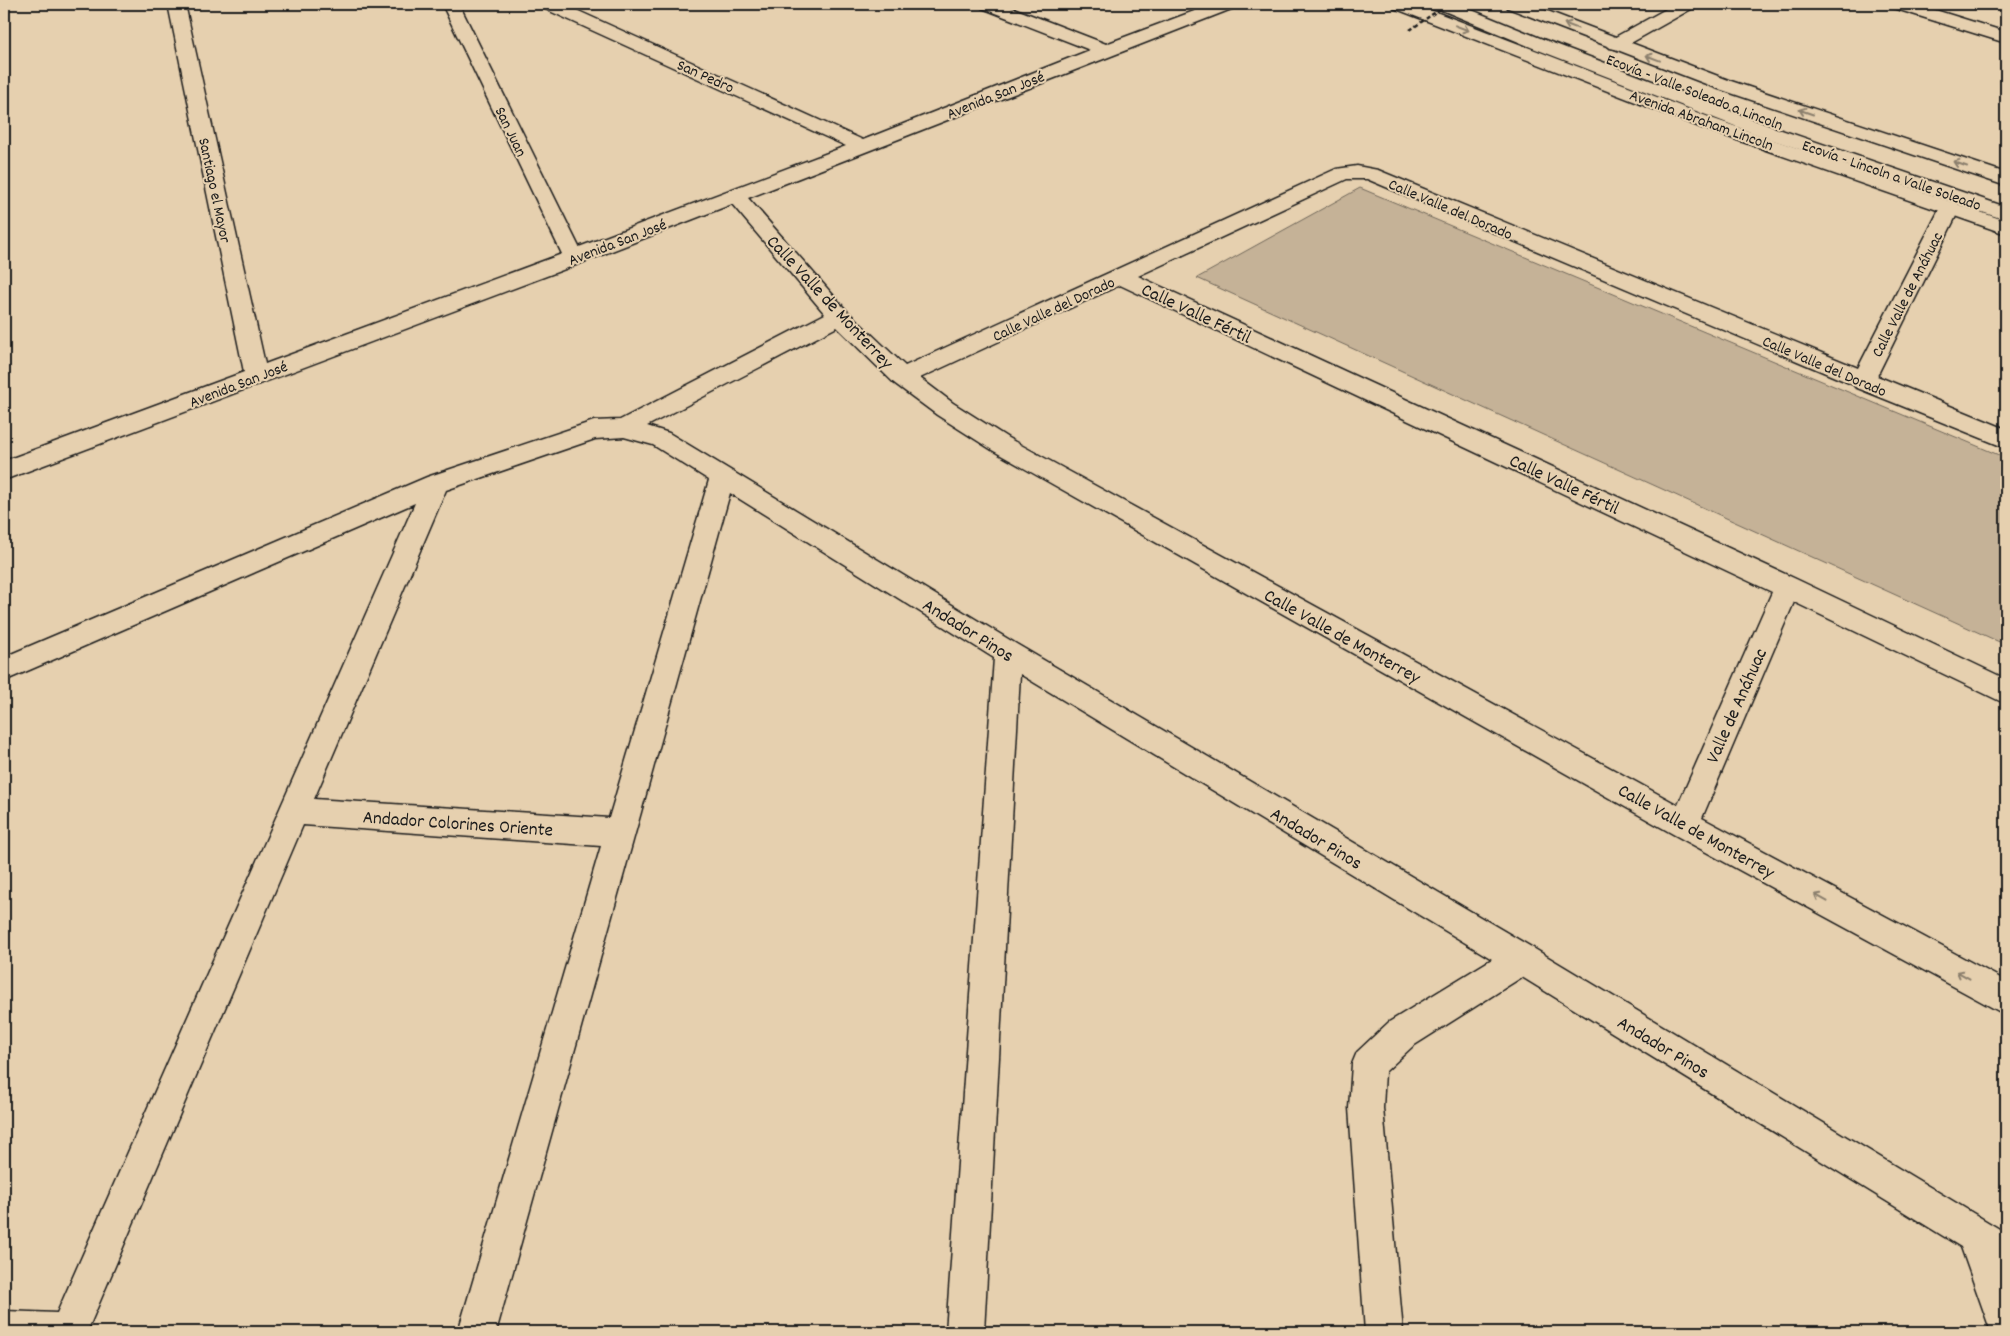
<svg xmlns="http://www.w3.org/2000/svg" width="2010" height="1336" font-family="Dekko,sans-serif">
<rect width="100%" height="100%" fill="#e6d0af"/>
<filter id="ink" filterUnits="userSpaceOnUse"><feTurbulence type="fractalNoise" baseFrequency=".02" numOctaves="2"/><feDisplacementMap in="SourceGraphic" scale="10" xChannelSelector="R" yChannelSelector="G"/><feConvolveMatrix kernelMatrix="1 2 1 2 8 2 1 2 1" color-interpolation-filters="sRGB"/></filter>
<g filter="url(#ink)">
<path fill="#c5b297" stroke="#70675a" d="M1360 188 2006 458V645L1197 278Z"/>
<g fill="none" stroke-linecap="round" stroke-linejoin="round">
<defs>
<g id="minor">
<path d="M168 4H185L265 364 562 254 442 4H459L579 247 846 146 543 8 541 4H563L863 140 1090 50 982 8 980 4H1003L1106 44 1213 4H1236L1234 8 748 198 847 311 905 366 1336 169 1357 166 1378 170 1858 368 1940 208 1943 204 1951 202 1753 133 1533 48 1437 8 1435 4H1457L1545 40 1767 125 2006 207V220L1958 204 1960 208 1877 376 2006 429V448L1855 387 1854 385 1367 179H1347L1138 276 1796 579 2006 679V704L1794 602 1702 818 2006 981V1015L1673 834 992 450 937 415 894 383 837 327 647 426 669 433 1018 645 1533 948 2006 1233V1332H1991L1961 1247 1522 977 1413 1046 1385 1072 1383 1108 1403 1332H1365L1349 1108 1352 1064 1357 1052 1389 1022 1492 959 1020 674 984 1332H946L994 658 730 493 496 1332H458L601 846 303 825 89 1327 91 1332H4V1311L57 1313 415 503 4 681V657L427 477 594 421 620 420 825 314 732 204 581 263 4 480V461L244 372ZM1120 285 1772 592 1678 805 1008 438 953 403 920 378ZM624 437 653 445 709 480 609 818 314 799 446 490 595 439Z"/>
<path d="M1675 4H1696L1693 8 1622 48 1616 49 1610 48 1607 44 1610 40Z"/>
<path d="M1890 4H1916L2006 32V43L1893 8Z"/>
</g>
<g id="major">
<path d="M1392 4H1415L1714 119 2006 221V234L1700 127 1394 8Z"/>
<path d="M1506 4H1529L1731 81 2006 173V186L1719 89 1508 8Z"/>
</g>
</defs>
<use href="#minor" stroke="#1c1c1c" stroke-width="3"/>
<use href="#major" stroke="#1c1c1c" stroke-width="3"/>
<use href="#minor" fill="#e6d0af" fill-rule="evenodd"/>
<use href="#major" fill="#e6d0af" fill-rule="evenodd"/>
<path stroke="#1c1c1c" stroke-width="2.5" stroke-dasharray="4 2.5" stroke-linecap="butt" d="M1410 30 1447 4"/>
</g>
<defs><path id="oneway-shaft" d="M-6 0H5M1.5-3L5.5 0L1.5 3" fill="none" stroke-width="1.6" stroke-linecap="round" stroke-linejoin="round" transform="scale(1.25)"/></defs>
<g stroke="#8b7f6d">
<use href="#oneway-shaft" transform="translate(1571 26) rotate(-159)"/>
<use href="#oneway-shaft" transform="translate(1462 28) rotate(21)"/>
<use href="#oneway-shaft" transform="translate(1653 58) rotate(-159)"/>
<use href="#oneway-shaft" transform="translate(1806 112) rotate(-161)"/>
<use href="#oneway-shaft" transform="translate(1960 164) rotate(-161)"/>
<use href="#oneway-shaft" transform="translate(1821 898) rotate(-151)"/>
<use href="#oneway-shaft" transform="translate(1963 975) rotate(-151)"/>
</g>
</g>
<g text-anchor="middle" stroke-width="4" stroke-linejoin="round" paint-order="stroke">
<g font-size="16" fill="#1c1c1c" stroke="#e6d0af">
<text transform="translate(706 75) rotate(24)" y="6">San Pedro</text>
<text transform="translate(1695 91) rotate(21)" y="6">Ecovía - Valle Soleado a Lincoln</text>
<text transform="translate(995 94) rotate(-22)" y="6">Avenida San José</text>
<text transform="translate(1702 119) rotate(20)" y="6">Avenida Abraham Lincoln</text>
<text transform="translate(512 131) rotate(64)" y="6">San Juan</text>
<text transform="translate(1892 174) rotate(19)" y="6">Ecovía - Lincoln a Valle Soleado</text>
<text transform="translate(216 190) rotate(78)" y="6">Santiago el Mayor</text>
<text transform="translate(1451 208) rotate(23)" y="6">Calle Valle del Dorado</text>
<text transform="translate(617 241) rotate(-21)" y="6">Avenida San José</text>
<text transform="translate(1906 294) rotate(-63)" y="6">Calle Valle de Anáhuac</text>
<text transform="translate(1053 308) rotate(-25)" y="6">Calle Valle del Dorado</text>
<text transform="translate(1825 365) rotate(23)" y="6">Calle Valle del Dorado</text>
<text transform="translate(238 383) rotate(-21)" y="6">Avenida San José</text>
</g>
<g font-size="19" fill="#1c1c1c" stroke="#e6d0af">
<text transform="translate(831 301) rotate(47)" y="7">Calle Valle de Monterrey</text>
<text transform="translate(1197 312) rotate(25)" y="7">Calle Valle Fértil</text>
<text transform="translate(1565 483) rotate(25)" y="7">Calle Valle Fértil</text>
<text transform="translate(969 629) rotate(32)" y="7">Andador Pinos</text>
<text transform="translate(1343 635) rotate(29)" y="7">Calle Valle de Monterrey</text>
<text transform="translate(1735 705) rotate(-66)" y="7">Valle de Anáhuac</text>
<text transform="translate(458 822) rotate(4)" y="7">Andador Colorines Oriente</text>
<text transform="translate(1697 830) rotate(29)" y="7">Calle Valle de Monterrey</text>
<text transform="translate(1317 837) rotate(31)" y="7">Andador Pinos</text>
<text transform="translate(1664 1046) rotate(31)" y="7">Andador Pinos</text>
</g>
</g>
<rect width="2010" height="1336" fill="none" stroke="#e6d0af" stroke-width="20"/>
<rect x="10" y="10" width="1990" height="1316" fill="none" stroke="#1c1c1c" stroke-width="2" filter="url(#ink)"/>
</svg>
